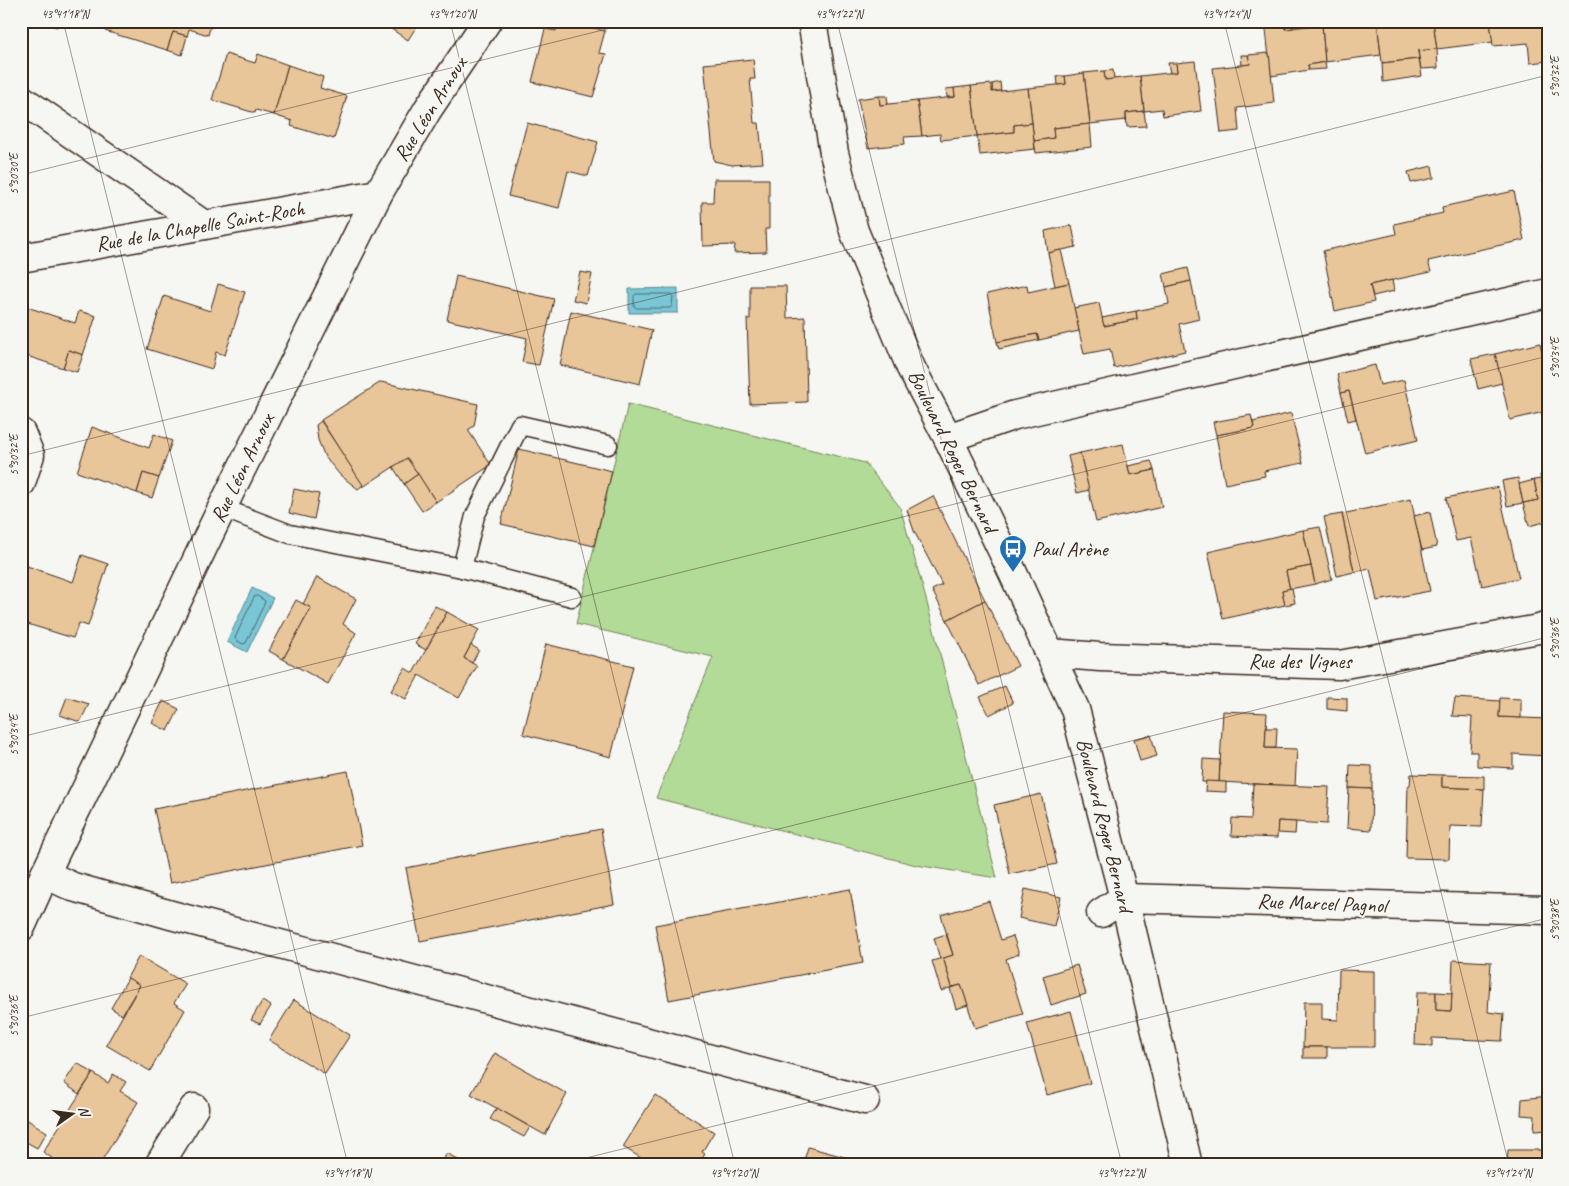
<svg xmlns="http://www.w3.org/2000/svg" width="1569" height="1186" font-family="Caveat,sans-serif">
<rect width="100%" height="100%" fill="#f6f6f2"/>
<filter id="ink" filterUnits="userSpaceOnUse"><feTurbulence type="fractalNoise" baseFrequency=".02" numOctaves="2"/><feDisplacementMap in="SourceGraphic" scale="10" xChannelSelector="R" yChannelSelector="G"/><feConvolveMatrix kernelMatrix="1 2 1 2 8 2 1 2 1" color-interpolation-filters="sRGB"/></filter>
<g filter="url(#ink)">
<path fill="#b2db98" stroke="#76825b" d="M628 404 865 463 900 507 926 599 997 878 916 865 656 798 713 657 576 624Z"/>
<g fill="#78c6d6" stroke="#60888c">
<path d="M678 288V313H629V289Z"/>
<path d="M252 588 273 598 247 652 227 642Z"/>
</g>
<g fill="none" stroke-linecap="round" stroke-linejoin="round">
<g stroke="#536868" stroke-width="1">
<path d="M636 294H671L673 296 672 306 670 308H636L634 306V296Z"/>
<path d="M257 596 264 600 265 602 246 643 243 644 236 640 235 638 254 597Z"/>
</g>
</g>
<g fill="#e9c59a" stroke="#3b2a1e">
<path d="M40 21H58L57 27Z"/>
<path d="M108 21H212L208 35 189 29 187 36 173 32 167 50 105 31Z"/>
<path d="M379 21H420L408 40Z"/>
<path d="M558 21H569L605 31 599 53 606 54 593 97 532 82 545 29 556 31Z"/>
<path d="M1265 21H1284L1285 29 1322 24 1325 62 1308 65 1309 70 1271 76Z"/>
<path d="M1284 21H1292L1293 28 1285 29Z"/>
<path d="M1349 21H1377L1381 55 1325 62 1322 24Z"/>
<path d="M1377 21H1433L1437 49 1418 51 1419 59 1382 63Z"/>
<path d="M1433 21H1490L1493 42 1437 49Z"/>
<path d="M1490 21H1546L1548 61 1530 63 1528 43 1493 46Z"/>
<path d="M173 32 187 36 182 55 167 50Z"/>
<path d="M1437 49 1438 68 1421 69 1418 51Z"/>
<path d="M1269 53 1274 103 1237 108 1239 131 1221 133 1213 68 1250 64 1248 55Z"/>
<path d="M226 54 255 63 258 54 288 65 274 115 256 110 255 113 212 100Z"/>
<path d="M1241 55H1248L1250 64 1242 65Z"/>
<path d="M753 59 755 79H750L754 123H759L763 163 732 165 714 161 704 64Z"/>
<path d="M1419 59 1422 76 1383 82 1382 63Z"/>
<path d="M1195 61 1201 111 1163 116 1162 109 1144 111 1140 76 1177 72 1176 63Z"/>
<path d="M1325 62 1326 69 1309 70 1308 65Z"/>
<path d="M1168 63H1176L1177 72 1170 73Z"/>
<path d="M288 65 323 77 320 88 347 96 334 139 291 126 292 121 274 115Z"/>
<path d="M1113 70 1114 79 1105 80 1104 71Z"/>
<path d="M1104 71 1105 80 1140 76 1144 111 1126 113V120L1090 124 1084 73Z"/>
<path d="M1084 73 1090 124 1053 128 1054 138 1034 141 1028 88 1066 84 1065 76Z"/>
<path d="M1057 76H1065L1066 84 1058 85Z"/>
<path d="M1000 82 1001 91 992 92V84Z"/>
<path d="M992 84V92L1028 88 1032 123 1014 125V132L977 136 971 86Z"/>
<path d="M971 86 977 136 941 140 940 134 922 136 917 101 955 97 954 88Z"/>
<path d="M954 88 955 97H947L946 89Z"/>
<path d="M879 96 880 105 917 101 922 136 904 137 905 144 868 148 858 99Z"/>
<path d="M879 96H887L888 104 880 105Z"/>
<path d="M1144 111 1146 126 1127 127 1126 113Z"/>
<path d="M527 123 598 142 588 176 568 171 559 208 508 196Z"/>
<path d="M1032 123 1035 149 980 155 977 136 1014 132V125Z"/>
<path d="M1090 124 1092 147 1036 153 1034 141 1054 138 1053 128Z"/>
<path d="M1432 166 1434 178 1411 183 1408 172Z"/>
<path d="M1548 166V222H1547L1542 167Z"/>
<path d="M714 179H769V229H765L766 252 734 253 735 245 703 246 702 202H713Z"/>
<path d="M1514 191 1524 240 1428 261 1431 272 1370 285 1374 302 1335 311 1323 251 1396 234 1394 224 1443 213 1442 207Z"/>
<path d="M1072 225 1076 247 1048 253 1045 231Z"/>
<path d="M1061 250 1069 283 1055 286 1048 253Z"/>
<path d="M1188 268 1191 281 1166 287 1163 274Z"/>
<path d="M580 272 592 274 586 303 573 300Z"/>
<path d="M456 276 554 299 539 365 522 362 527 338 447 320Z"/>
<path d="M1392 280 1394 291 1373 296 1370 285Z"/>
<path d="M1191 281 1199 319 1179 324 1185 351 1114 368 1110 349 1084 354 1074 308 1099 303 1104 326 1137 319 1136 311 1169 304 1166 287Z"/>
<path d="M1069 283 1079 331 1039 340 1037 334 997 342 987 294 1027 285 1028 292Z"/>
<path d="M218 284 245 292 225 355 216 352 212 369 147 349 164 296 210 311Z"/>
<path d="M750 286H786L787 318 805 317 807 402 750 404 747 319H750Z"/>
<path d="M21 305 75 323 79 311 96 316 83 355 69 350 63 368 21 354Z"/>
<path d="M571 311 652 330 640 384 560 365Z"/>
<path d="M1136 311 1137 319 1104 326 1102 318Z"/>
<path d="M1037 334 1039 340 999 349 997 342Z"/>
<path d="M1540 343 1548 379V411L1510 420 1495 354Z"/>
<path d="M69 350 83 355 77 372 63 368Z"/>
<path d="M1495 354 1502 383 1478 389 1471 359Z"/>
<path d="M1548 360V379L1544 361Z"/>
<path d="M1375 365 1380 385 1404 380 1418 440 1365 453 1349 391 1341 393 1337 374Z"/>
<path d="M381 382 478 404 474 426 468 430 491 465 436 502 407 458 363 487 321 420Z"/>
<path d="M1349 391 1356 419 1348 421 1341 393Z"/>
<path d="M1291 413 1303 463 1264 471 1265 476 1225 484 1216 435 1254 428 1253 422Z"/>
<path d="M1251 415 1254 428 1216 435 1213 422Z"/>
<path d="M321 421 363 485 358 489 340 475 325 457 318 440 316 425Z"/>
<path d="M92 427 149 448 154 434 172 441 159 478 143 473 137 493 77 472Z"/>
<path d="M1123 444 1130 475 1154 470 1162 507 1096 522 1080 453Z"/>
<path d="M519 449 612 471 594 546 501 524Z"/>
<path d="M1080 453 1089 490 1077 493 1068 456Z"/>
<path d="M407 458 418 474 404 484 393 467Z"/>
<path d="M1151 461 1154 470 1130 475 1128 466Z"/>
<path d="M143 473 159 478 152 498 137 493Z"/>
<path d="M1548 473V510L1540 475Z"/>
<path d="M418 474 436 502 422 511 404 484Z"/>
<path d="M1518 478 1523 503 1507 506 1502 481Z"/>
<path d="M1541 479 1548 510V521L1529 526 1523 503 1538 500 1534 480Z"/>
<path d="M1534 480 1538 500 1523 503 1519 484Z"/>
<path d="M1498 487 1519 578 1482 586 1471 538 1456 541 1446 498Z"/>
<path d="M294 489 319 494 314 519 289 513Z"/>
<path d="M933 496 985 600 947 620 932 590 942 585 914 531 907 510Z"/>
<path d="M1411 499 1430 591 1377 601 1370 569 1354 572 1342 514Z"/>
<path d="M1430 512 1437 547 1422 550 1414 516Z"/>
<path d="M1342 514 1354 572 1337 576 1324 517Z"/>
<path d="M1320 527 1332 579 1315 584 1303 530Z"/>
<path d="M1303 530 1311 566 1286 571 1290 589 1282 590 1285 605 1223 619 1208 552Z"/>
<path d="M82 555 108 564 88 626 79 623 73 638 21 622V582L27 566 73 582Z"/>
<path d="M1311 566 1315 584 1290 589 1286 571Z"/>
<path d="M317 577 356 599 343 624 356 633 328 684 283 659 311 608 303 604Z"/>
<path d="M1292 588 1295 603 1285 605 1282 590Z"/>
<path d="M296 600 311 608 283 659 269 651Z"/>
<path d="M985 600 1018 666 979 685 947 620Z"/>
<path d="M435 606 447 612 426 650 415 644Z"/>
<path d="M447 612 479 630 464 658 477 666 459 698 419 675 406 699 391 691 405 668 413 673Z"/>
<path d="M546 644 633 666 611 757 523 734Z"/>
<path d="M471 645 479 650 472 663 464 658Z"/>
<path d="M1005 686 1013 703 989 715 980 697Z"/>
<path d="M67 697 89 704 80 722 60 715Z"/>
<path d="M1327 697 1347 698V711L1327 709Z"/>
<path d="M1455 698 1500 701 1499 717 1548 719 1547 756 1513 754V768L1477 766V752H1470L1472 717 1452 716Z"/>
<path d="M1500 698 1521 699V718L1499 717Z"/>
<path d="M163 701 179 709 168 731 152 723Z"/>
<path d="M1223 711 1267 713 1265 748 1297 749 1295 786 1219 782Z"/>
<path d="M1266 728H1277L1276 748H1265Z"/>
<path d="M1151 735 1157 756 1140 761 1134 739Z"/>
<path d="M1203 759 1220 760 1219 782H1202Z"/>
<path d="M1350 765 1372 766V789L1349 788Z"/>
<path d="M348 771 362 845 170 883 154 809Z"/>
<path d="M1411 774 1442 775V787L1484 789 1482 827 1450 826 1449 859 1406 858 1408 786 1410 785Z"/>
<path d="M1442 775 1484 776V789L1442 787Z"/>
<path d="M1206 781 1226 782V792L1205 791Z"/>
<path d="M1253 784 1329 787 1327 824 1278 821 1277 838 1231 836 1232 818 1251 819Z"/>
<path d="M1349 788 1372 789 1371 830 1347 828Z"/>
<path d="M1041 794 1057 864 1010 874 994 805Z"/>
<path d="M1278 821 1296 822 1295 834 1277 833Z"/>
<path d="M601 829 614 904 420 941 406 868Z"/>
<path d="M850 889 863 963 669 1000 655 925Z"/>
<path d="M1025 889 1061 897 1054 926 1019 918Z"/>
<path d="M989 901 1001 940 1013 936 1019 954 1006 959 1023 1014 975 1028 961 985 952 987 943 958 953 955 941 915Z"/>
<path d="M946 934 953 955 940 959 934 938Z"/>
<path d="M139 956 186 984 174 1003 185 1010 150 1071 106 1045 140 985 127 978Z"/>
<path d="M943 958 952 987 941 991 932 961Z"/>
<path d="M1453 960 1491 962 1488 1012 1504 1014 1502 1041 1432 1038V1046L1415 1045 1417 992H1436V1010L1451 1011Z"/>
<path d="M1077 965 1086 994 1051 1005 1043 976Z"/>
<path d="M1339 970 1374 971V1047H1303L1304 1002H1322V1019L1338 1020Z"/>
<path d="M128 978 140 985 122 1015 111 1008Z"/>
<path d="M961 985 968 1005 956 1009 950 988Z"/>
<path d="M1436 992 1452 993 1451 1011 1436 1010Z"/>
<path d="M294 1000 350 1035 325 1074 269 1040Z"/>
<path d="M262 1001 271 1006 260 1024 251 1020Z"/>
<path d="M1071 1011 1090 1083 1047 1095 1027 1023Z"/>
<rect x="1303" y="1047" width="24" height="11"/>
<path d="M495 1053 567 1094 545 1135 471 1094Z"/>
<path d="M77 1063 93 1073 79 1094 64 1083Z"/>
<path d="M93 1073 108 1083 113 1074 126 1082 120 1091 138 1102 99 1165 95 1163 93 1165H62L43 1152Z"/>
<path d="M655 1095 714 1132 702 1152 705 1154 698 1165H637L641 1158 623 1147Z"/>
<path d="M1548 1096V1130L1534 1131 1535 1116 1521 1115 1522 1099Z"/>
<path d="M497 1108 530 1127 524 1137 490 1119Z"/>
<path d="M21 1116 47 1132 37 1148 21 1139Z"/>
<path d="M808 1147 848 1158 846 1165H803Z"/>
<path d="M1508 1150H1548V1165H1507Z"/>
<path d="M447 1153 466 1165H440Z"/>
</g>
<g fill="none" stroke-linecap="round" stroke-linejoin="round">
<defs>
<g id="lane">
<path d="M222 508 290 534 462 568 572 597"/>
<path d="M462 568 475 516 520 425 608 445"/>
</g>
<g id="street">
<path d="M812 21 834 153 854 231 911 368 948 438 1013 573 1075 709 1124 898 1188 1165"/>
<path d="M21 99 204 225"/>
<path d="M21 258 378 194"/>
<path d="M21 433 30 455 21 483"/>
<path d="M948 438 1015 415 1548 293"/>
<path d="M1049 653 1100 657 1339 665 1539 629 1548 626"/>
<path d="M45 874 73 887 171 915 865 1100"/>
<path d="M1101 913 1124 898 1548 910"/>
<path d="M21 927 45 874 222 508 378 194 428 109 487 21"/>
<path d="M159 1165 194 1108"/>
</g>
</defs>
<use href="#lane" stroke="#3b2a1e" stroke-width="21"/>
<use href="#street" stroke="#3b2a1e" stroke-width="31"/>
<use href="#lane" stroke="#f6f6f2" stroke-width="18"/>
<use href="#street" stroke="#f6f6f2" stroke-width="28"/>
</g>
</g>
<path fill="none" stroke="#3b2a1e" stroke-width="1" stroke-opacity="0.45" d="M63 21 348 1165M450 21 735 1165M837 21 1122 1165M1224 21 1509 1165M21 175 639 21M21 456 1548 75M21 737 1548 356M21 1018 1548 637M558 1165 1548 918"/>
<defs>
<symbol id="bus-pin" viewBox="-11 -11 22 30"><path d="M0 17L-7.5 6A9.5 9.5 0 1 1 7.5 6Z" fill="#1f6fb2" stroke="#f6f6f2"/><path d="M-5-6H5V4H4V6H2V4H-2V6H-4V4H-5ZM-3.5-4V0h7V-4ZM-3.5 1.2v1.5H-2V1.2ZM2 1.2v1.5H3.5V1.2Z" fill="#fff"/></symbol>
</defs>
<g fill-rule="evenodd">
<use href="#bus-pin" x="997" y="533" width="32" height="43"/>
</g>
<g text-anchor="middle" stroke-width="4.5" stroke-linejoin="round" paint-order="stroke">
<g font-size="21" fill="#3b2a1e" stroke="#f6f6f2">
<text transform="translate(430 109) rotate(-58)" y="7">Rue Léon Arnoux</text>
<text transform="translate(200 226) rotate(-10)" y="7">Rue de la Chapelle Saint-Roch</text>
<text transform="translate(953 451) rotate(64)" y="7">Boulevard Roger Bernard</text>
<text transform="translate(242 468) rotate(-64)" y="7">Rue Léon Arnoux</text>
<text x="1300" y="668">Rue des Vignes</text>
<text transform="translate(1105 825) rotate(76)" y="7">Boulevard Roger Bernard</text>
<text transform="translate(1322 903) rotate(2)" y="7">Rue Marcel Pagnol</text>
</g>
<g font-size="21" fill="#3b2a1e" stroke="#f6f6f2" text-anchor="start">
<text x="1032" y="556">Paul Arène</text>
</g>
</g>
<rect width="1569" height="1186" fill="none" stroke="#f6f6f2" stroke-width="55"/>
<g transform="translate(72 1114) rotate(76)" stroke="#f6f6f2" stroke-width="4" paint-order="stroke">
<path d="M0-4L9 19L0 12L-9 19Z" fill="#3b2a1e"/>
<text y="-8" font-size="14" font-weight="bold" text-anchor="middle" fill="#3b2a1e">N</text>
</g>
<rect x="28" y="28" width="1514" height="1130" fill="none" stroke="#3b2a1e" stroke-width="2"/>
<g font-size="12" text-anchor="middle" fill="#3b2a1e">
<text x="65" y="18">43°41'18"N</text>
<text x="452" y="18">43°41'20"N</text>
<text x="839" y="18">43°41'22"N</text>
<text x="1226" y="18">43°41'24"N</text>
<text transform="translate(1555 77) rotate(-90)" y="4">5°30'32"E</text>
<text transform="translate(14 174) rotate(-90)" y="4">5°30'30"E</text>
<text transform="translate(1555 358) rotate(-90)" y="4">5°30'34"E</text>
<text transform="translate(14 455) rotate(-90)" y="4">5°30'32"E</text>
<text transform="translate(1555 639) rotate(-90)" y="4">5°30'36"E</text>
<text transform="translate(14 735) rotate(-90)" y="4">5°30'34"E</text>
<text transform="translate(1555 920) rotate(-90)" y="4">5°30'38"E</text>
<text transform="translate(14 1016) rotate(-90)" y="4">5°30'36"E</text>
<text x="347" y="1177">43°41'18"N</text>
<text x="734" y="1177">43°41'20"N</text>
<text x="1121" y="1177">43°41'22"N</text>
<text x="1508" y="1177">43°41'24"N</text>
</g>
</svg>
